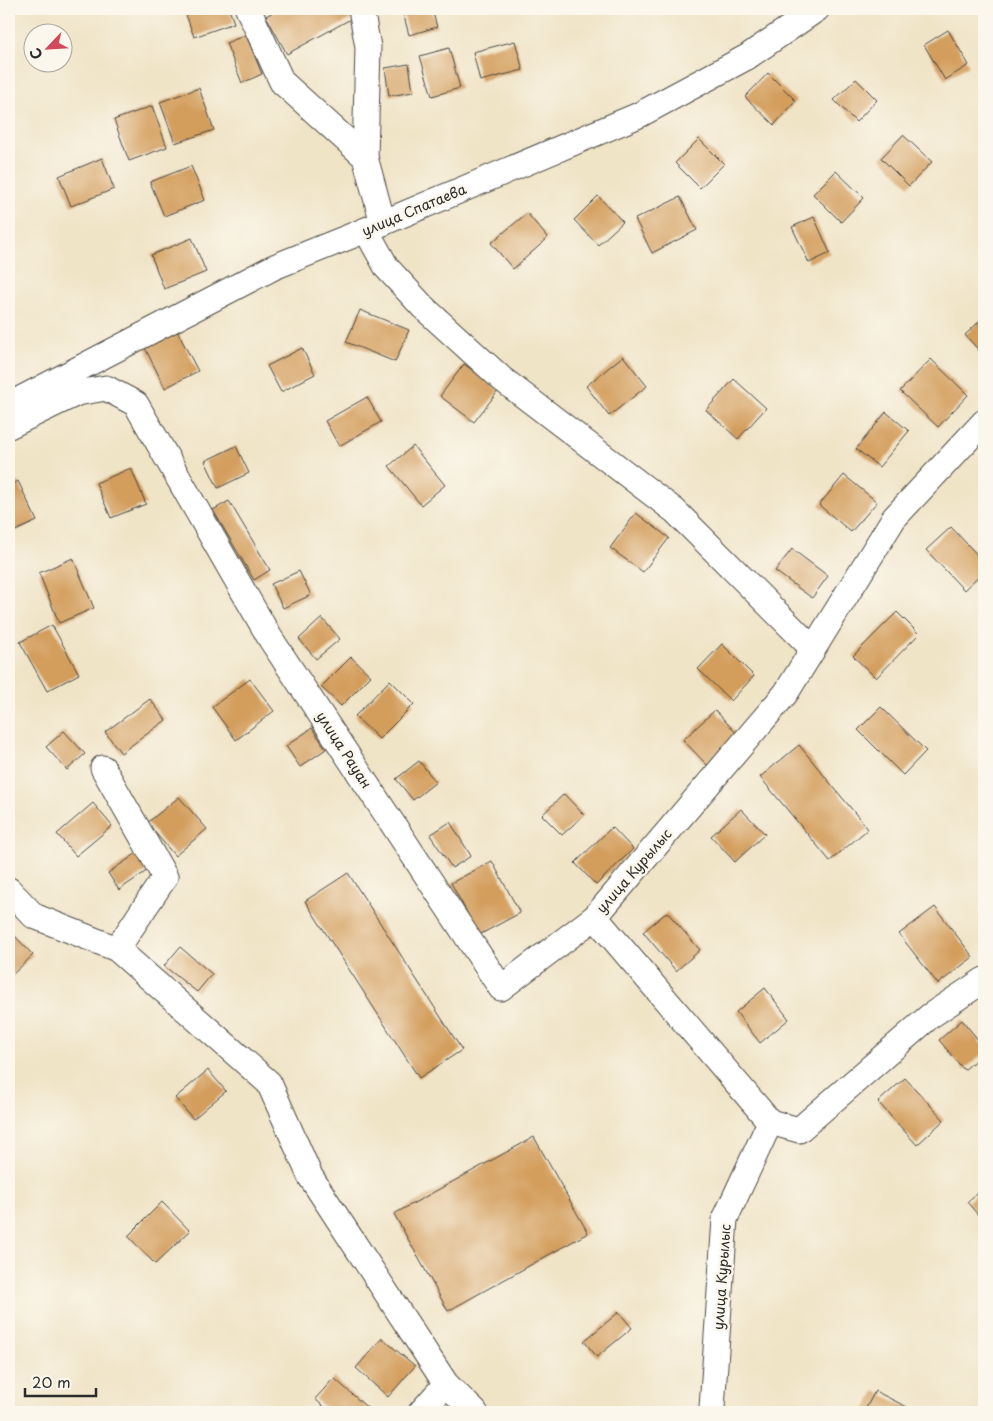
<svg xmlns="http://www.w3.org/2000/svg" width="993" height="1421" font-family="'Playpen Sans',sans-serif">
<rect width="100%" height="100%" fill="#fbf7ec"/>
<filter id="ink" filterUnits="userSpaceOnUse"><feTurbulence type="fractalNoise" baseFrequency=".02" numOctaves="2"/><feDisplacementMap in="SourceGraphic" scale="10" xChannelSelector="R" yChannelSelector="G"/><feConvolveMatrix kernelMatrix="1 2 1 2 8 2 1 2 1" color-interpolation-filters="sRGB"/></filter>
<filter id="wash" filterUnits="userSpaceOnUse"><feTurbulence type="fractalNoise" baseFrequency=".0096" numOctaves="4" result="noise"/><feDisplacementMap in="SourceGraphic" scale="20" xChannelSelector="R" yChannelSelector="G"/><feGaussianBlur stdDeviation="1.12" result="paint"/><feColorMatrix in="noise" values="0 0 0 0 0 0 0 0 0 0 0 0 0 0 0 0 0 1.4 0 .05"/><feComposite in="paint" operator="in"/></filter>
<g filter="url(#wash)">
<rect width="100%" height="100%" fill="#f0e4c7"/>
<g id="blocks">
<g fill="#d39d5c">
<path d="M184 9H229L234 23 194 37Z"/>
<path d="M279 9H355L358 15 287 54 266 16Z"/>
<path d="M402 9H432L437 27 409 35Z"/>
<path d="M948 30 969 65 945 80 924 45Z"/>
<path d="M246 35 262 74 242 83 226 43Z"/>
<path d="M515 41 523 70 480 81 473 52Z"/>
<path d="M449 48 460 88 432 96 420 56Z"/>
<path d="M409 64 413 92 389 96 385 68Z"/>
<path d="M768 73 796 101 774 125 745 97Z"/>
<path d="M856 79 877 100 856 122 834 100Z"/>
<path d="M199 88 214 130 175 143 160 102Z"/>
<path d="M152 106 167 147 129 161 114 120Z"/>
<path d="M903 135 932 162 909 186 881 158Z"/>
<path d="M699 139 724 164 700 188 675 163Z"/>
<path d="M102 158 114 189 71 206 59 176Z"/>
<path d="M191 166 205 200 164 216 150 182Z"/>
<path d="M836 171 864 198 841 222 813 194Z"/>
<path d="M598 196 623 222 598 245 574 220Z"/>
<path d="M680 197 697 230 652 253 635 219Z"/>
<path d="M527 213 548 238 513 269 491 243Z"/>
<path d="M814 217 830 253 809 263 792 227Z"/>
<path d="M192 238 206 272 164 289 151 255Z"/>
<path d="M360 310 409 330 395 362 346 342Z"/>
<path d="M984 317V356L965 335Z"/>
<path d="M177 331 198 371 165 388 145 348Z"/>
<path d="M302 348 315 374 281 392 267 366Z"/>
<path d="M623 356 647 386 609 416 586 386Z"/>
<path d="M931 359 968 395 938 427 900 391Z"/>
<path d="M464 364 499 390 474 422 440 396Z"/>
<path d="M734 379 766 408 738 439 706 410Z"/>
<path d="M367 397 381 422 339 446 325 421Z"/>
<path d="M886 412 909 431 879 467 856 449Z"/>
<path d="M236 446 249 473 218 488 205 461Z"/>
<path d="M413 446 445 485 421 505 389 466Z"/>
<path d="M131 468 146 504 111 518 96 483Z"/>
<path d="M844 475 877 502 851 532 819 505Z"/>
<path d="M18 481 37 521 9 534V486Z"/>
<path d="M229 501 270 570 254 580 213 510Z"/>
<path d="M636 513 669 538 643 572 610 548Z"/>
<path d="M951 527 984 562V571L964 590 926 550Z"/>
<path d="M792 549 828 576 812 598 775 571Z"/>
<path d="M73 558 94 608 59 623 39 573Z"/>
<path d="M299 571 311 595 283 608 271 584Z"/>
<path d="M897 612 919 634 876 678 853 656Z"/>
<path d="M322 618 340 639 316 659 299 639Z"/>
<path d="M52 625 79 674 47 691 20 642Z"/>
<path d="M722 644 754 676 731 701 698 669Z"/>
<path d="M351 657 371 676 341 706 321 687Z"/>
<path d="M250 679 274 711 236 740 212 707Z"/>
<path d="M390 680 414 704 379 739 355 716Z"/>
<path d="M150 699 166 720 121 753 105 732Z"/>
<path d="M881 707 926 751 903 775 858 730Z"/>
<path d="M715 710 739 736 708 766 683 740Z"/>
<path d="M312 728 326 749 300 767 286 746Z"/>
<path d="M64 731 85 754 67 770 46 747Z"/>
<path d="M799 745 868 829 830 861 760 777Z"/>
<path d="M419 761 436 782 413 800 396 779Z"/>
<path d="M564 794 584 815 562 835 542 815Z"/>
<path d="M179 797 207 829 175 856 147 823Z"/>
<path d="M93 803 112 826 76 856 57 834Z"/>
<path d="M741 809 765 834 735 862 711 836Z"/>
<path d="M450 822 471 856 452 868 430 835Z"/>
<path d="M612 827 633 849 596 885 575 863Z"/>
<path d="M137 853 148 870 119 890 108 873Z"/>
<path d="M492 861 520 913 479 935 451 883Z"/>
<path d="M348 873 462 1050 419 1078 305 901Z"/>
<path d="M935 907 973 957 938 984 899 934Z"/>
<path d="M667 912 700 950 676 971 643 932Z"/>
<path d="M9 930 33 955 9 978Z"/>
<path d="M180 947 212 974 197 992 164 966Z"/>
<path d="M765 988 789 1019 760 1043 736 1012Z"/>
<path d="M962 1020 984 1047V1053L964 1070 939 1040Z"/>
<path d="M208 1070 226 1091 193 1119 175 1098Z"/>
<path d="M905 1078 944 1120 917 1145 878 1102Z"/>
<path d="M534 1137 588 1233 448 1311 394 1214Z"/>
<path d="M984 1187V1222L967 1202Z"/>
<path d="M162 1202 190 1231 155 1264 128 1236Z"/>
<path d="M619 1312 632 1328 597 1357 584 1341Z"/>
<path d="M382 1338 415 1366 388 1397 356 1368Z"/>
<path d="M334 1378 372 1412H330L315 1399Z"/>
<path d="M875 1391 917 1412H864Z"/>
</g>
</g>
</g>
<g filter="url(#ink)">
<use href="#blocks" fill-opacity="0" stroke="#494742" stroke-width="1"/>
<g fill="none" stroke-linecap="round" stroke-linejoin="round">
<defs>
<g id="minor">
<path d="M248 9 282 82 365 157 383 223"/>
<path d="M361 9 368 47 365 157"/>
<path d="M366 230 387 268 423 307 502 379 675 511 813 649"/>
<path d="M9 405 274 267 366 230 639 115 747 57 817 9"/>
<path d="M9 426 77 393 106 388 136 404 270 638 501 988 595 917"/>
<path d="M103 768 165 877 117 949"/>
<path d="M9 890 34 916 117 949 269 1083 310 1176 446 1384 475 1412"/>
<path d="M770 1122 799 1130 930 1016 984 980"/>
<path d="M421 1412 446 1384"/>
<path d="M713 1412 712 1408 725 1219 770 1122 595 917 786 693 894 518 984 422"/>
</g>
</defs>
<use href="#minor" stroke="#494742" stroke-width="27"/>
<use href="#minor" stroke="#fff" stroke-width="25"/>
</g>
</g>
<g text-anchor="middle" stroke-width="5" stroke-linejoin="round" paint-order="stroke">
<g font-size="14" fill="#2b2b2b" stroke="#fbf7ec">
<text transform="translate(414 210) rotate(-23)" y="5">улица Спатаева</text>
<text transform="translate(344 750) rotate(57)" y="5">улица Рауан</text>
<text transform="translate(634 871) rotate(-49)" y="5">улица Курылыс</text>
<text transform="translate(722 1277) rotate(-86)" y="5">улица Курылыс</text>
</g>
</g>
<rect width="993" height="1421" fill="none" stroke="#fbf7ec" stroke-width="30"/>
<g transform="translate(48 48) rotate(245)"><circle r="24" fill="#fbf7ec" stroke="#a8a59f"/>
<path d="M0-4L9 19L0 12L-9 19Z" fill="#d1495b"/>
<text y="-8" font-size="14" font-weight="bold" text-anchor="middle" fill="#2b2b2b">С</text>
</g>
<path d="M25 1388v8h71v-8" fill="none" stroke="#2b2b2b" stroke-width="2.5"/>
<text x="32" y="1388" font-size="15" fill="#2b2b2b" stroke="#fbf7ec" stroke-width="4" paint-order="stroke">20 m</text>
</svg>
